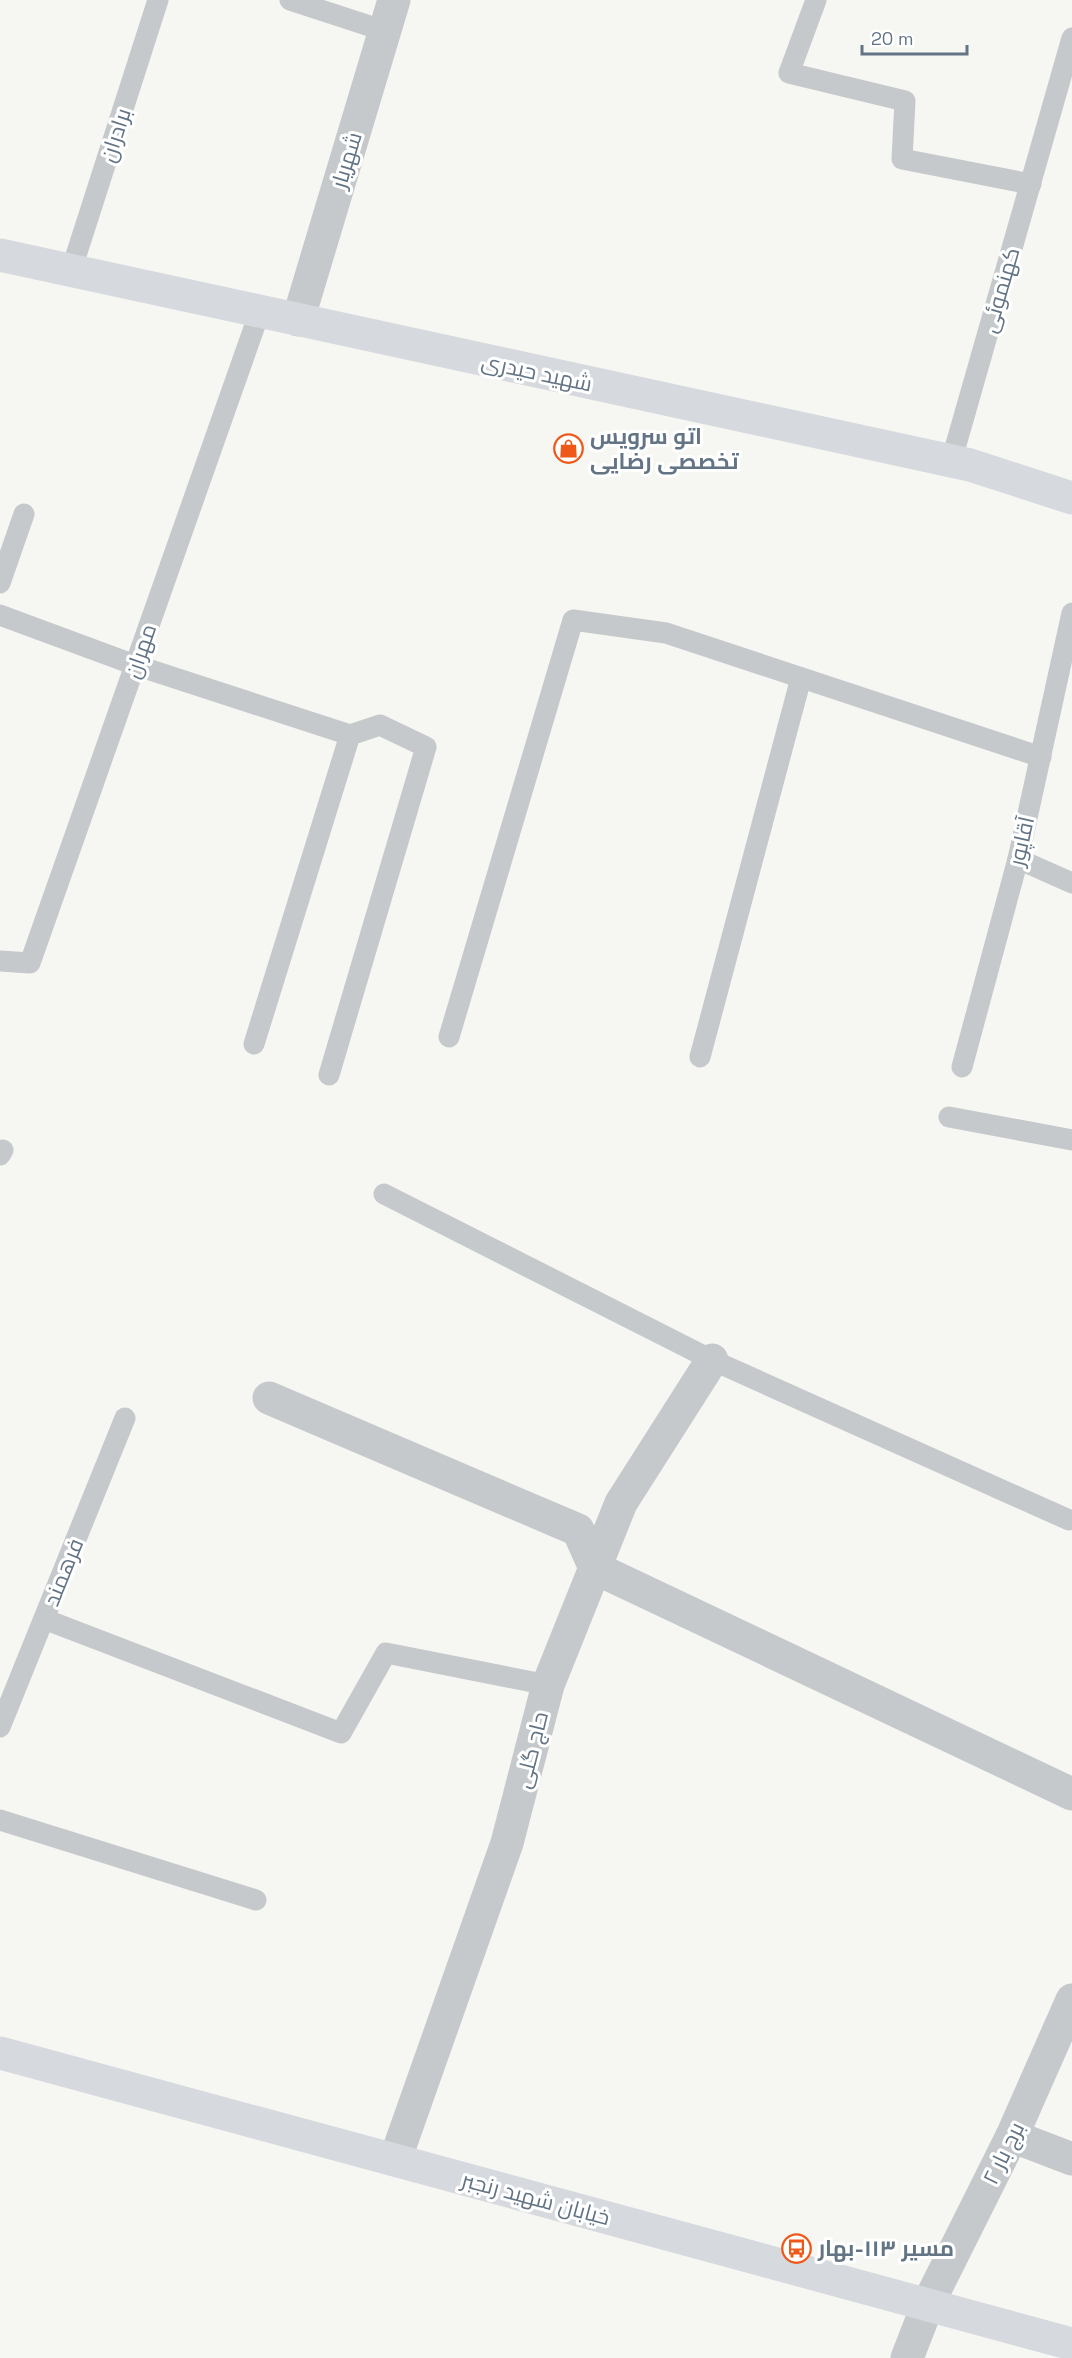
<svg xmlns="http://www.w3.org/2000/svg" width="1072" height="2358" font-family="'Space Grotesk',Cairo,sans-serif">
<rect width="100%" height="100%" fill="#f6f6f2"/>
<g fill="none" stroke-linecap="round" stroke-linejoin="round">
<g stroke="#c5c9cc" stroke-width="21">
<path d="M290 0 385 31"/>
<path d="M816 0 789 73 905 101 902 159 1031 184"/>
<path d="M71 271 158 0"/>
<path d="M951 462 1072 38"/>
<path d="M0 583 24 514"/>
<path d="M0 615 135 665 350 735 254 1044"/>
<path d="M1018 859 1072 883"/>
<path d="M0 961 30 963 260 311"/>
<path d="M449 1037 573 620 666 633 1041 757"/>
<path d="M700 1057 801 678"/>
<path d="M962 1067 1018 859 1072 613"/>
<path d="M329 1075 426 747 380 725 350 735"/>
<path d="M949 1117 1072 1140"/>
<path d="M0 1155 3 1150"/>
<path d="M384 1194 712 1360 1069 1520"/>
<path d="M44 1619 341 1733 386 1653 548 1685"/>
<path d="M0 1727 125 1418"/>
<path d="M0 1820 256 1900"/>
</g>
<g stroke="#c5c9cc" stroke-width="33">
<path d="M298 320 394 0"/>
<path d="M269 1398 578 1530 595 1568 1072 1794"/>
<path d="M1012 2136 1072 2159"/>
<path d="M395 2160 507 1843 548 1685 621 1503 712 1360"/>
<path d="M907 2358 928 2304 1012 2136 1072 2000"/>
</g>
<path stroke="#d6dadf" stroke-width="33" d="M0 2053 1072 2344"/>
<path stroke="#d6dadf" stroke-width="33" d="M0 255 970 465 1072 498"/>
</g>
<defs>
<symbol id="shop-ring" viewBox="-11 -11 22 22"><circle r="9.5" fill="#fff" stroke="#ee591a" stroke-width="1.5"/><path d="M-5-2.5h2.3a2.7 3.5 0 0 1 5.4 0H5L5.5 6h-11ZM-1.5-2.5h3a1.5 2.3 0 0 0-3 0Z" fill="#ee591a"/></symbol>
<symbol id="bus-ring" viewBox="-11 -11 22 22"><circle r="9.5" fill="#fff" stroke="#ee591a" stroke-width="1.5"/><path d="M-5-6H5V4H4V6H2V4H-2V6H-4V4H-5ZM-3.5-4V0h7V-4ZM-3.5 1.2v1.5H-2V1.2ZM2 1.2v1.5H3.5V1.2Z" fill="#ee591a"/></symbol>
</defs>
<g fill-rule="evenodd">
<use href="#shop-ring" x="552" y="432" width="33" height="33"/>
<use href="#bus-ring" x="780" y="2232" width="33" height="33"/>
</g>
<g text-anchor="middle" stroke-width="6" stroke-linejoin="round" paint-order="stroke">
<g font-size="22" fill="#637485" stroke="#fff">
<text transform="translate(115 135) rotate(-72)" y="8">برادران</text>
<text transform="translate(346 160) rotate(-73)" y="8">شهریار</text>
<text transform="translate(1000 290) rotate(-74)" y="8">کهنموئی</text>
<text transform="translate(537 372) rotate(12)" y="8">شهید حیدری</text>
<text transform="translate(140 651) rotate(-71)" y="8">مهران</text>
<text transform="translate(1021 841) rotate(-77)" y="8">آقاپور</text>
<text transform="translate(63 1572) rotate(-68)" y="8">فرهمند</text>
<text transform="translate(531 1750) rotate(-76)" y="8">حاج گلی</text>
<text transform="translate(1003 2153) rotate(-64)" y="8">برج بار ۲</text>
<text transform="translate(536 2198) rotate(15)" y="8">خیابان شهید رنجبر</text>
</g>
<g font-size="22" font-weight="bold" fill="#637485" stroke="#fff" text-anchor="start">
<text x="590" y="444">اتو سرویس<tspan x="590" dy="25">تخصصی رضایی</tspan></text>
<text x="818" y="2256">مسیر ۱۱۳-بهار</text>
</g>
</g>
<path d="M862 45v9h105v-9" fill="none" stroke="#637485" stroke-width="3"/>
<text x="871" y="45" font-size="18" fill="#637485" stroke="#ffffff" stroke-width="4.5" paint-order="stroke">20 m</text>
</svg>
